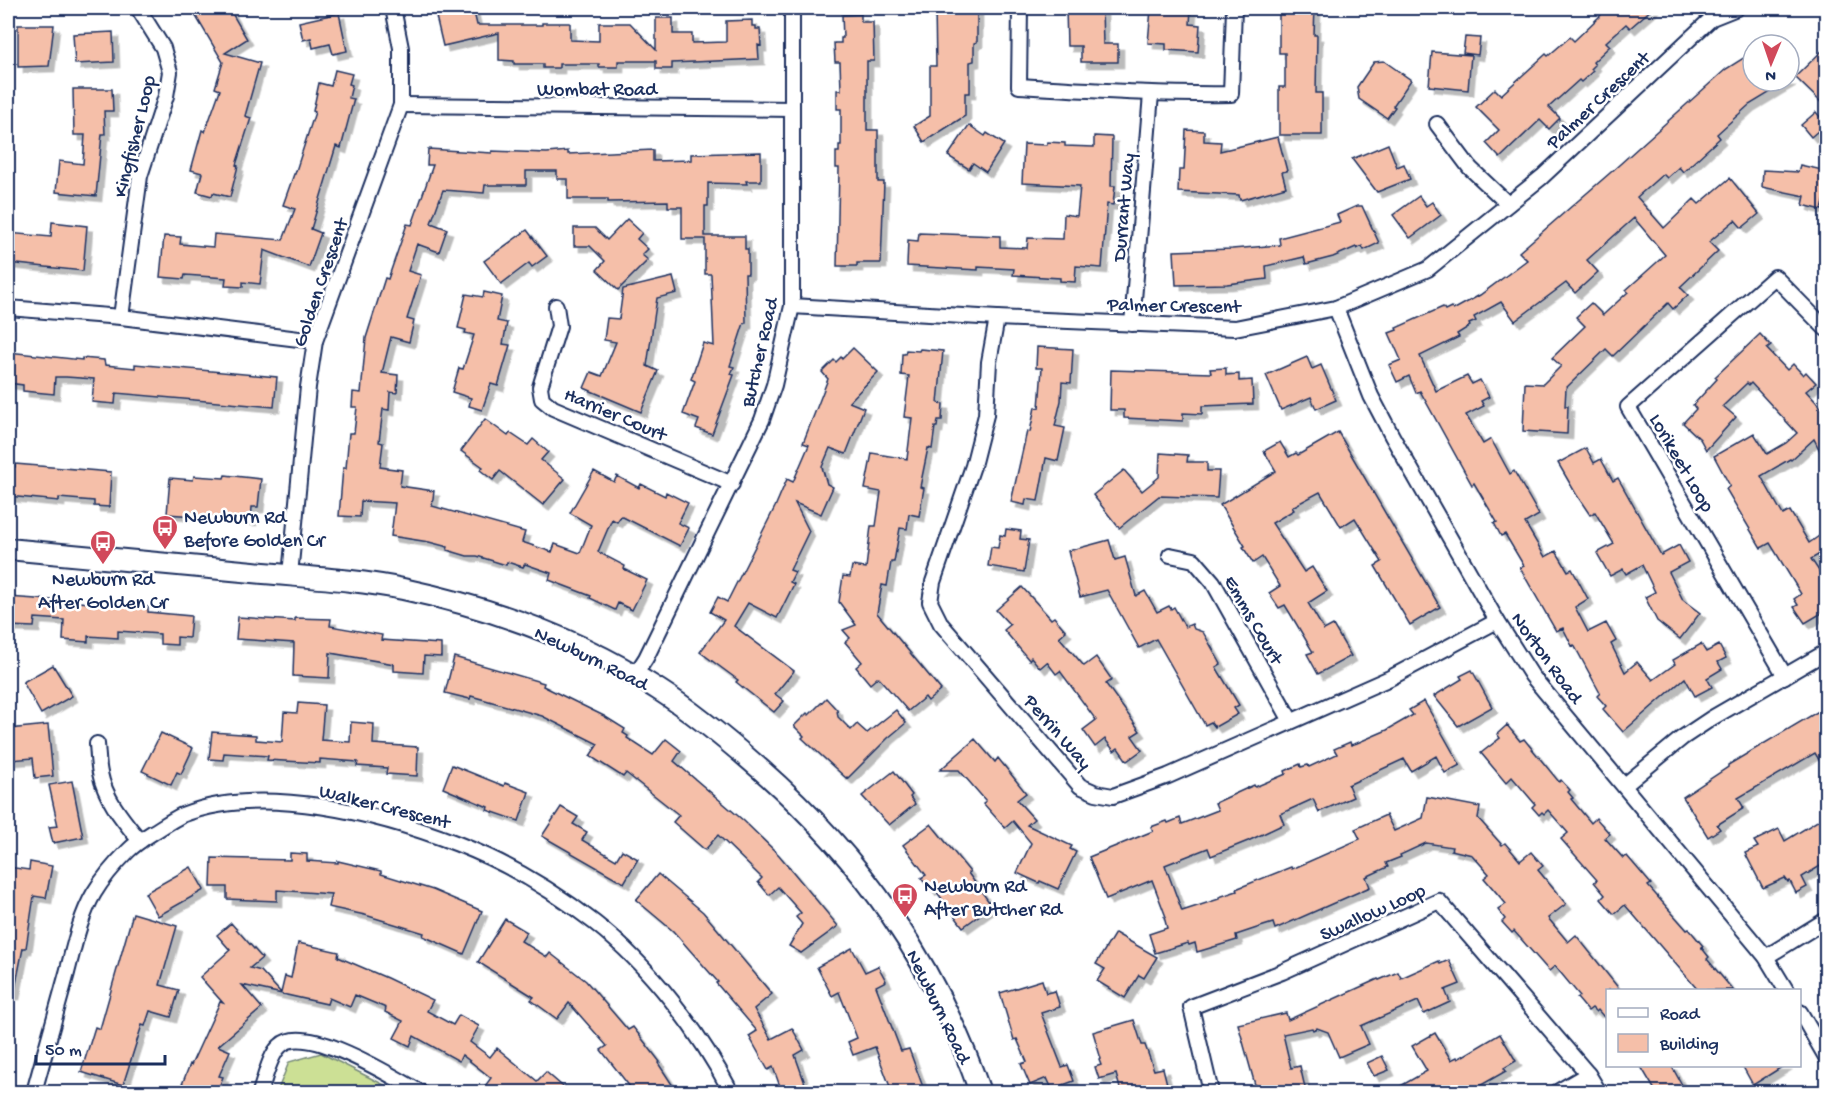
<svg xmlns="http://www.w3.org/2000/svg" width="1834" height="1100" font-family="'Gochi Hand',sans-serif">
<defs>
<filter id="shadow"><feDropShadow dx="5.5" dy="5.5" stdDeviation="0" flood-color="#0004"/></filter>
</defs>
<rect width="100%" height="100%" fill="#fff"/>
<filter id="ink" filterUnits="userSpaceOnUse"><feTurbulence type="fractalNoise" baseFrequency=".0167" numOctaves="2"/><feDisplacementMap in="SourceGraphic" scale="12" xChannelSelector="R" yChannelSelector="G"/><feConvolveMatrix kernelMatrix="1 2 1 2 8 2 1 2 1" color-interpolation-filters="sRGB"/></filter>
<g filter="url(#ink)">
<path fill="#cce095" stroke="#74887a" stroke-width="1.5" d="M321 1053 398 1092H277L289 1062Z"/>
<g fill="#f5bfa9" stroke="#1b2f5e" stroke-width="1.5" filter="url(#shadow)">
<path d="M191 8H229L247 39 225 53 260 63 245 116 251 118 236 165 238 166 230 197 213 193 212 196 197 192 202 173 191 170 202 130 205 132 220 90 215 88 223 62Z"/>
<path d="M434 8H473L477 25H542V23H570V40L599 41V23H630L656 50V18H673V34H692V43L726 42V21L752 20V26H756V29H760L761 46 758 45 759 59 672 63V69H656V61H618V67H599V64H559V68H543V64H514V61L499 60V33L443 46Z"/>
<path d="M935 8H977V42L974 43V61L970 62V93H965V116L924 142 914 126 930 116V66H936Z"/>
<path d="M1066 8H1102L1103 44H1118V62H1081V46H1067Z"/>
<path d="M1176 8 1191 9 1190 24 1200 25 1198 52 1166 50V44L1148 43 1151 9 1175 11Z"/>
<path d="M1279 8H1315L1314 35H1317L1316 93H1322V135H1279V87H1285V53H1279Z"/>
<path d="M1594 8H1653L1630 28 1626 24 1606 42 1610 46 1593 62 1595 65 1591 69 1593 71 1581 82 1579 80 1549 107 1560 118 1549 129 1540 120 1500 158 1486 143 1499 130 1476 107 1495 89 1501 95 1546 54 1548 56 1570 37 1574 41 1601 15Z"/>
<path d="M339 13 347 51 333 54 330 44 313 48 311 38 303 40 299 22Z"/>
<path d="M861 14V22H873L874 61H867V130H878V182H884L881 263H857V266H837L839 168H836V152H839V145H841V109H837V90H841L840 62H835L834 43H841V38H843L842 15Z"/>
<path d="M18 25H54L49 66 18 67Z"/>
<path d="M113 32 114 62 75 64 73 34Z"/>
<path d="M1465 37 1480 38 1478 55 1463 53Z"/>
<path d="M1827 46V108L1795 77Z"/>
<path d="M1432 52 1471 55 1468 90 1429 86Z"/>
<path d="M1753 52V81H1789L1749 105 1717 134 1720 138 1683 172 1679 167 1667 178 1663 174 1637 197 1664 228 1694 199 1699 204 1730 178 1759 214 1742 228 1735 220 1709 242 1718 251 1680 287 1688 295 1673 309 1668 303 1613 356 1606 349 1566 388 1565 406H1568L1567 434 1523 431 1525 383 1543 384 1561 366 1552 358 1585 326 1576 317 1591 303 1603 315 1628 292 1626 290 1665 255 1634 218 1587 260 1598 272 1575 293 1566 283 1515 321 1501 302 1474 317 1476 321 1469 324 1470 326 1457 334 1459 337 1420 356 1436 391 1467 376 1472 384 1480 380 1489 397 1481 401 1484 406 1466 415 1483 444 1491 439 1510 474 1514 471 1539 515 1525 523 1545 557 1556 551 1568 571 1572 569 1588 599 1575 607 1588 632 1606 623 1616 641 1611 644 1625 672 1637 662 1653 680 1675 664 1673 660 1701 644 1706 652 1719 645 1726 658 1718 662 1722 669 1707 678 1712 687 1695 696 1685 678 1623 732 1603 709 1606 706 1597 696 1600 693 1574 645 1572 646 1563 628 1556 631 1520 568 1524 566 1505 534 1501 536 1494 523 1497 522 1474 483 1472 485 1420 391 1416 393 1409 376 1397 382 1389 365 1401 360 1389 333 1397 330 1396 328 1443 307 1445 310 1451 307 1453 310 1480 295 1527 260 1519 252 1610 173 1726 69Z"/>
<path d="M1384 61 1411 80 1393 106 1395 107 1387 118 1359 99 1357 87 1374 62Z"/>
<path d="M335 70 352 74 349 84 352 85 349 98 354 99 341 148 336 146 311 229 321 233 309 267 264 250 260 284 243 282V287L225 286 226 278 185 275 184 279 160 277 164 236 181 237 180 244 213 247 214 234 283 240 295 209 283 205 294 174H295L315 112 313 111 319 83 331 86Z"/>
<path d="M73 89H112L113 111H104L105 134H102L96 196 56 192 59 161 83 164 85 135H74Z"/>
<path d="M1816 112 1826 124 1811 137 1801 125Z"/>
<path d="M969 125 985 136 987 133 1004 144 986 172 973 163 969 169 948 156Z"/>
<path d="M1186 130 1204 131V141L1221 142 1220 151 1278 137 1287 171 1282 172 1286 187 1240 200 1239 195 1178 192 1179 170H1184Z"/>
<path d="M1094 136 1112 137 1111 186H1115L1113 205 1107 204 1102 268 1076 266 1075 282 1060 281V278L1013 275 1014 269 978 267V270L907 266 908 240 918 241 919 233 1000 236V247L1027 248 1028 238 1063 239 1064 214 1077 216 1080 186 1022 183 1024 144 1047 145V142L1065 143V146L1094 147Z"/>
<path d="M1388 144 1397 167 1404 164 1410 179 1377 192 1352 159Z"/>
<path d="M428 149 492 153V151L547 153 568 151V154L653 150V161L691 160V154L761 152V181H746L747 184 708 183V206H705V236H745V249H748V274H745L746 323H744L730 366 734 367 731 374 734 375 712 434 696 428 699 420 683 414 695 381 691 379 703 343 714 346 711 274H705V239H682V207H668V201L608 202V199H568V179H557V171H526V185H485L484 193 443 190 431 223 447 229 439 252 417 244 408 271 421 275 407 319 414 321 409 342 391 337 382 373 398 375 397 393 390 392 389 410 383 409 379 442 383 443 380 467 402 470 400 486 434 491 432 506 525 532 522 542 552 552 555 544 580 553 591 525 570 513 594 471 614 482 617 476 639 488 641 484 665 496 666 492 688 503 678 523 689 528 680 546 621 516 617 522 612 519 598 552 625 566 624 569 647 580 632 610 618 603 615 610 590 598 591 596 549 580 551 573 525 564 523 567 507 562 506 565 477 556H467L447 550 448 547 429 542 391 536 395 503 361 501 360 517 339 516 343 468H346L349 433H354L357 407H352L353 392 361 393 366 338 385 278 388 279 407 224 412 225 433 165H427Z"/>
<path d="M1800 165 1827 171V191L1822 210 1803 205 1805 196 1762 187 1763 170 1798 172Z"/>
<path d="M1419 196 1426 206 1432 202 1441 215 1410 238 1393 215Z"/>
<path d="M1357 206H1362L1379 243 1364 250 1362 246 1357 249 1356 247 1333 257 1306 264 1304 257 1266 266 1267 279 1227 284 1176 285 1174 251 1232 249 1280 245 1279 238 1340 222 1337 215Z"/>
<path d="M627 219 642 233 637 239 648 249 642 255 648 260 618 290 597 270 605 261 590 246H574V228H595L607 240Z"/>
<path d="M52 222 87 226 83 271 8 263V233L51 237Z"/>
<path d="M527 230 547 256 532 267 529 263 501 284 484 261Z"/>
<path d="M673 277 677 293 657 298 647 366 658 371 641 412 584 388 591 372 602 376 616 342 604 340 607 318 619 319 623 289Z"/>
<path d="M484 292 502 296 497 321 507 323 503 344 510 345 498 386 491 384 482 410 469 406 471 398 452 392 459 368 463 369 474 335 465 333 466 330 458 328 466 294 483 297Z"/>
<path d="M1760 334 1771 346 1767 349 1787 370 1793 364 1803 375 1806 372 1816 383 1806 391 1827 414V465L1814 439 1791 460 1790 459 1761 476 1783 515 1790 511 1809 543 1822 534 1827 541V550L1811 559 1827 583V610L1805 623 1794 607 1798 605 1794 599 1801 594 1770 543 1761 548 1726 489 1730 486 1714 456 1754 433 1767 454 1786 443 1797 433 1751 383 1749 385 1747 383 1723 406 1736 417 1706 450 1700 439 1683 423 1696 409 1693 405 1717 379 1715 377Z"/>
<path d="M1037 347 1073 349 1071 383 1062 382 1061 401 1055 426 1065 428 1058 461 1046 458 1038 501 1026 499 1025 505 1011 502 1027 431 1030 432 1035 407 1039 408 1042 368H1036Z"/>
<path d="M853 348 878 372 849 402 864 408 846 454 830 448 822 467 827 484 833 487 821 514 795 503 809 531 790 570 795 572 790 582 794 584 777 618 748 603 734 626 794 671 775 694 784 701 774 712 736 682 738 680 700 652 724 620 710 612 718 597 727 602 775 507 787 479 793 482 809 445 803 443 828 379 822 372 834 360 836 362 841 357 842 359Z"/>
<path d="M920 349 943 351 938 403 943 404 942 420H938L937 427H935L932 449 928 448 920 487 924 488 919 516 909 514 907 529 900 528 894 562H891L887 586 882 585 877 613 941 690 928 701 925 697 908 711 878 677 870 684 856 667 862 662 845 642 850 638 843 630 856 625 839 602 843 576 850 577 852 566 866 568 871 526H876L881 492 865 489 872 453 907 459 912 418 904 417 909 376 901 375 902 354H905L906 350 919 351Z"/>
<path d="M8 352 82 360V358L104 360 105 365 135 368V364L277 377 274 407 116 393 115 404 92 402 94 379 66 377H55L54 394 23 391V385L8 383Z"/>
<path d="M1307 357 1312 369 1321 365 1336 400 1316 409 1311 397 1281 410 1266 375Z"/>
<path d="M1226 368V375L1239 374V381L1252 380 1253 404 1202 406V414L1183 413V421L1124 418V410H1110L1111 370 1211 373 1210 369Z"/>
<path d="M485 419 508 436 510 433 528 445 533 439 548 452 541 460 565 479 543 505 500 471 493 480 480 470 483 467 461 451Z"/>
<path d="M1338 432 1440 607 1410 625 1375 566 1382 562 1355 518 1341 527 1320 492 1292 507 1294 510 1272 523 1304 572 1312 567 1327 591 1308 603 1324 630 1333 625 1351 656 1318 674 1307 654 1313 652 1297 625 1285 605 1279 608 1269 593 1280 586 1262 557 1253 563 1243 547 1245 546 1220 505 1276 471 1264 451 1280 442 1289 457 1296 453 1298 455Z"/>
<path d="M1586 448 1594 463 1601 459 1613 481 1618 478 1661 555 1679 545 1688 562 1669 572 1683 600 1700 613 1680 639 1657 621 1645 597 1655 592 1642 565 1626 574 1623 569 1610 576 1597 553 1614 544 1595 512 1590 515 1576 494 1558 463Z"/>
<path d="M1160 453 1188 455 1187 462H1207V471H1219L1217 498 1159 496 1119 528 1093 495 1124 470 1142 491 1159 477Z"/>
<path d="M15 464 111 472 109 507 94 506V501L59 498V501L8 496V466L15 467Z"/>
<path d="M225 475 261 479 258 507H252L251 520 167 514 170 478 193 480 194 476 224 478Z"/>
<path d="M1006 529 1021 531 1020 539 1029 540 1024 572 988 566 991 547 998 548 1000 535 1005 536Z"/>
<path d="M1109 540 1115 560 1125 557 1136 596 1145 591 1157 612 1169 606 1171 609 1174 607 1185 627 1192 624 1194 629 1203 632 1221 664 1216 667 1239 705 1234 708 1238 714 1215 727 1211 722 1205 725 1156 639 1139 648 1107 590 1080 597 1068 551Z"/>
<path d="M1022 587 1051 619 1054 617 1066 631 1059 637 1084 666 1096 657 1112 680 1106 684 1140 731 1132 736 1142 750 1127 761 1118 748 1114 751 1105 739 1095 747 1083 730 1096 720 1060 671 1056 674 1047 662 1040 668 1031 657 1029 660 1004 630 1010 625 996 610Z"/>
<path d="M8 597 148 607V612L191 616 189 638 177 637V645L160 644V634L118 631V638L88 636V642L63 640 64 620 35 618 34 627 8 626Z"/>
<path d="M238 617 295 621V618L331 619 330 626 382 635 381 640 441 644V657L424 656 423 673 394 671V664L330 653 329 678 293 676 294 643 236 639Z"/>
<path d="M454 657 544 683 543 686 604 716 625 729 623 733 628 736 627 738 653 755 666 739 681 751 674 761 744 821 779 855 838 926 801 953 789 946 802 924 796 917 801 913 778 887 769 895 758 882 762 878 718 835 705 850 673 822 679 815 626 773 623 777 590 756 598 744 542 716 471 696 470 699 445 693Z"/>
<path d="M53 665 72 696 41 714 23 682Z"/>
<path d="M1472 670 1492 707 1458 726 1434 696 1462 679 1460 676Z"/>
<path d="M826 698 837 710 838 717 851 730 857 724 867 733 896 710 906 723 888 738 848 778 847 777 846 778 802 738 804 736 794 726 807 713 809 715Z"/>
<path d="M1424 701 1460 765 1445 773 1436 756 1411 771 1404 759 1348 785 1353 797 1319 812 1313 799 1280 814 1284 824 1248 841 1211 856 1208 848 1165 865 1182 911 1219 899V897L1237 891 1236 889 1291 867 1292 869 1360 839 1355 829 1386 815 1394 831 1423 818 1427 797 1480 807 1478 818 1502 845 1505 843 1520 861 1531 852 1543 866 1538 870 1566 904 1548 918 1568 942 1576 935 1620 990H1608V1022L1598 1010 1596 1012 1592 1008 1588 1011 1577 998 1580 996 1555 966 1549 971 1514 931 1512 933 1502 922 1505 919 1498 910 1506 904 1484 878 1489 874 1472 855 1451 850 1452 847 1426 843 1400 855 1401 857 1386 863 1388 867 1366 877 1370 887 1275 929 1273 923 1257 928 1236 935 1237 940 1197 952 1195 943 1189 945 1188 943 1155 953 1149 934 1167 928 1164 917H1166L1152 880 1106 899 1089 857 1153 831 1151 827 1167 821 1168 823 1180 818 1182 824 1218 810 1215 803 1254 785 1255 787 1286 774 1285 771 1300 764 1301 767 1308 765 1309 767 1337 754 1334 749 1350 742 1351 745 1357 743 1387 730 1413 715 1409 710Z"/>
<path d="M298 703 324 705 321 740 350 742 351 722 374 724 373 744 418 747 417 776 386 774 387 768 357 766 358 762 320 759V763L267 760 268 756 224 753 223 760 209 759 212 732 256 735V740L282 742 284 712 297 713Z"/>
<path d="M1827 706V773L1815 753 1738 798 1744 808 1717 825 1720 829 1708 837 1683 797 1728 767V765Z"/>
<path d="M48 725 53 776 35 778 33 758 11 760 8 729Z"/>
<path d="M1507 725 1520 741 1524 739 1559 782 1561 780 1570 790 1568 792 1573 798 1571 799 1591 823 1596 818 1610 834 1605 838 1623 858 1627 856 1651 884 1648 886 1687 930 1689 929 1703 946 1701 947 1709 957 1707 959 1733 990H1698L1625 905 1614 914 1601 899 1605 895 1594 882 1597 880 1561 839 1568 833 1548 810 1544 814 1542 812 1539 815 1532 807 1535 804 1512 777 1506 783 1481 753 1500 738 1497 734Z"/>
<path d="M161 733 193 748 181 774 177 772 171 785 142 771Z"/>
<path d="M975 739 995 762 998 758 1026 793 1017 800 1034 819 1027 825 1072 846 1070 849 1076 852 1058 889 1040 881 1039 883 1017 873 1031 843 1013 821 1005 828 983 803 986 801 959 770H940Z"/>
<path d="M452 765 504 786 505 783 529 792 519 821 487 810 488 807 443 788Z"/>
<path d="M894 771 912 795 910 797 915 804 889 825 862 796Z"/>
<path d="M72 781 83 837 53 843 49 827 58 826 49 785Z"/>
<path d="M561 807 578 817 573 824 587 832 582 840 616 860 622 850 638 859 624 883 542 836Z"/>
<path d="M1827 815V862L1802 877 1807 887 1796 893 1790 881 1788 882 1785 878 1763 888 1745 853 1758 847 1754 841 1779 829 1785 841Z"/>
<path d="M931 824 970 872 968 873 992 906 963 927 933 887 930 890 921 878 926 875 903 845Z"/>
<path d="M290 853 307 854V861L338 863V861L381 871V874L433 890 482 911 464 954 423 936 424 933 365 915 328 907 331 894 277 890V901L227 899V887H211L212 858 290 860Z"/>
<path d="M30 862 52 866 46 898 34 896 26 948H23L14 994H8V925L13 892H8V867L29 870Z"/>
<path d="M191 867 204 890 158 916 145 893Z"/>
<path d="M658 874 703 912 772 994 754 1009 771 1039 792 1028 804 1050 795 1055 808 1092H782L773 1067 768 1070 749 1036 757 1031 716 983 718 982 673 931 636 900Z"/>
<path d="M133 913 177 926 160 985 179 990 171 1017 150 1011 145 1026 142 1025 123 1085 81 1072 95 1027 100 1029Z"/>
<path d="M505 919 527 932 521 941 547 957 550 953 586 981 628 1030 633 1027 660 1062 658 1063 677 1092H634L601 1050 607 1046 569 1003 557 1019 531 1000 534 997 478 962Z"/>
<path d="M231 923 262 958 250 968 261 971 281 993 285 976 291 978 298 943 339 952 338 957 387 978 433 1000 427 1011 453 1025 459 1015 479 1026 470 1042 490 1057 497 1048 537 1081 546 1072 569 1092H493L485 1086 491 1078 462 1055 459 1061 414 1036 410 1046 394 1038 403 1021 385 1012 386 1008 355 995 350 1007 329 998 327 1004 242 985 262 1008 218 1046 230 1051 219 1076 223 1077 217 1092H179L190 1064 191 1065 220 1002 223 1003 200 977 230 950 217 935Z"/>
<path d="M1115 933 1157 957 1144 978 1139 975 1125 998 1097 981 1105 969 1096 964Z"/>
<path d="M852 948 865 972 878 966 886 981 876 986 901 1051 909 1049 923 1087 909 1092H892L875 1047 853 1055 848 1042 857 1038 839 992 832 996 817 967Z"/>
<path d="M1449 960 1460 984 1445 990 1450 1002 1424 1014 1418 1001 1361 1026 1369 1044 1339 1057 1328 1032 1317 1028 1313 1030 1312 1028 1283 1034 1291 1068 1300 1066 1306 1092H1257L1238 1024 1286 1013 1288 1020 1378 979 1379 980 1398 972 1401 978 1439 961 1440 964Z"/>
<path d="M1042 980 1046 993 1055 991 1060 1007 1041 1013 1062 1067 1068 1065 1074 1081 1052 1089 1047 1078 1030 1085 1021 1064 1027 1062 1017 1039 1014 1040 1000 993Z"/>
<path d="M1134 1020 1142 1045H1145L1154 1070 1163 1068 1169 1092H1121L1116 1074 1099 1079 1095 1067 1101 1065 1099 1060 1101 1059 1093 1032Z"/>
<path d="M1435 1033 1451 1060 1457 1057 1458 1059 1500 1034 1516 1061 1504 1068 1506 1071 1469 1092H1390L1427 1071 1412 1046Z"/>
<path d="M1382 1056 1389 1070 1374 1076 1367 1063Z"/>
<path d="M1640 1065H1671L1686 1092H1656Z"/>
<path d="M1742 1065H1785L1753 1085Z"/>
</g>
<g fill="none" stroke-linecap="round" stroke-linejoin="round">
<defs>
<g id="street">
<path d="M1020 8 1019 86C1089 90 1160 95 1231 94L1234 8"/>
<path d="M401 105 792 109"/>
<path d="M1437 124 1470 168 1508 204"/>
<path d="M556 306 559 326 540 387 542 399 553 408 732 484"/>
<path d="M792 306 997 318 1235 328 1336 308 1428 269 1542 177 1712 18 1737 8"/>
<path d="M8 308 121 317 315 341"/>
<path d="M1336 308 1371 396 1392 436 1497 621 1532 676 1766 957 1786 990"/>
<path d="M121 317 140 176 166 96 170 72 163 48 138 8"/>
<path d="M997 318 989 362 986 415 973 466 933 582 930 602 941 624 1080 786 1096 793 1113 796 1168 776 1390 678 1497 621"/>
<path d="M1132 324 1151 94"/>
<path d="M1170 555 1194 560 1213 582 1291 721"/>
<path d="M290 575 308 387 315 341 401 105V48L393 8"/>
<path d="M635 675 646 658 762 420 774 385 792 306V8"/>
<path d="M1785 676 1628 407 1775 277 1826 329"/>
<path d="M97 744C98 754 98 764 100 773 105 799 124 821 140 841"/>
<path d="M1625 785 1682 738 1712 718 1826 652"/>
<path d="M1766 957 1826 920"/>
<path d="M1800 1012 1826 1057"/>
<path d="M34 1092C45 1053 56 1013 67 973 74 946 80 917 94 893 103 878 116 863 128 851 135 844 144 838 152 833 162 827 172 820 182 815 262 783 381 814 458 844 507 863 554 891 595 923 650 966 699 1031 731 1092"/>
<path d="M260 1092C265 1079 269 1056 280 1046 305 1021 395 1078 420 1092"/>
<path d="M1211 1092 1191 1007 1282 972 1439 901 1588 1074 1599 1092"/>
<path d="M1557 1092 1588 1074"/>
</g>
<path id="secondary" d="M8 549C89 557 171 564 253 572 303 577 354 579 403 589 493 608 582 640 659 690 695 713 727 740 759 768 862 858 935 963 980 1092"/>
</defs>
<use href="#street" stroke="#1b2f5e" stroke-width="18"/>
<use href="#secondary" stroke="#1b2f5e" stroke-width="24"/>
<use href="#street" stroke="#fff" stroke-width="14"/>
<use href="#secondary" stroke="#fff" stroke-width="20"/>
</g>
</g>
<defs>
<symbol id="bus-pin" viewBox="-11 -11 22 30"><path d="M0 17L-7.5 6A9.5 9.5 0 1 1 7.5 6Z" fill="#d1495b" stroke="#fff"/><path d="M-5-6H5V4H4V6H2V4H-2V6H-4V4H-5ZM-3.5-4V0h7V-4ZM-3.5 1.2v1.5H-2V1.2ZM2 1.2v1.5H3.5V1.2Z" fill="#fff"/></symbol>
</defs>
<g fill-rule="evenodd">
<use href="#bus-pin" x="150" y="513" width="30" height="40"/>
<use href="#bus-pin" x="88" y="528" width="30" height="40"/>
<use href="#bus-pin" x="890" y="881" width="30" height="40"/>
</g>
<g text-anchor="middle" stroke-width="5" stroke-linejoin="round" paint-order="stroke">
<g font-size="20" fill="#1b2f5e" stroke="#fff">
<text x="597" y="95">Wombat Road</text>
<text transform="translate(1597 99) rotate(-43)" y="7">Palmer Crescent</text>
<text transform="translate(133 136) rotate(-76)" y="7">Kingfisher Loop</text>
<text transform="translate(1122 207) rotate(-85)" y="7">Durrant Way</text>
<text transform="translate(319 282) rotate(-71)" y="7">Golden Crescent</text>
<text transform="translate(1174 304) rotate(1)" y="7">Palmer Crescent</text>
<text transform="translate(758 352) rotate(-77)" y="7">Butcher Road</text>
<text transform="translate(616 413) rotate(23)" y="7">Harrier Court</text>
<text transform="translate(1683 462) rotate(60)" y="7">Lorikeet Loop</text>
<text transform="translate(1255 619) rotate(60)" y="7">Emms Court</text>
<text transform="translate(592 657) rotate(26)" y="7">Newburn Road</text>
<text transform="translate(1548 657) rotate(54)" y="7">Norton Road</text>
<text transform="translate(1059 731) rotate(49)" y="7">Perrin Way</text>
<text transform="translate(385 805) rotate(14)" y="7">Walker Crescent</text>
<text transform="translate(1372 911) rotate(-24)" y="7">Swallow Loop</text>
<text transform="translate(940 1006) rotate(64)" y="7">Newburn Road</text>
</g>
<g font-size="20" fill="#1b2f5e" stroke="#fff" text-anchor="start">
<text x="184" y="523">Newburn Rd<tspan x="184" dy="23">Before Golden Cr</tspan></text>
<text x="103" y="585" text-anchor="middle">Newburn Rd<tspan x="103" dy="23">After Golden Cr</tspan></text>
<text x="924" y="892">Newburn Rd<tspan x="924" dy="23">After Butcher Rd</tspan></text>
</g>
</g>
<rect width="1834" height="1100" fill="none" stroke="#fff" stroke-width="30"/>
<rect x="15" y="15" width="1804" height="1070" fill="none" stroke="#1b2f5e" stroke-width="2" filter="url(#ink)"/>
<rect x="1606" y="989" width="195" height="78" fill="#ffffff" stroke="#a4acbf" stroke-width="1.5"/>
<rect x="1618" y="1008" width="30" height="9" fill="#ffffff" stroke="#a4acbf" stroke-width="1.5"/>
<text x="1660" y="1019" font-size="18" fill="#1b2f5e">Road</text>
<rect x="1618" y="1034" width="30" height="18" fill="#f5bfa9" stroke="#a4acbf" stroke-width="1.5"/>
<text x="1660" y="1049" font-size="18" fill="#1b2f5e">Building</text>
<g transform="translate(1771 63) rotate(182)"><circle r="28" fill="#ffffff" stroke="#a4acbf" stroke-width="1.5"/>
<path d="M0-4.5L10 22L0 15L-10 22Z" fill="#d1495b"/>
<text y="-9" font-size="16" font-weight="bold" text-anchor="middle" fill="#1b2f5e">N</text>
</g>
<path d="M36 1055v9h129v-9" fill="none" stroke="#1b2f5e" stroke-width="3"/>
<text x="45" y="1055" font-size="18" fill="#1b2f5e" stroke="#ffffff" stroke-width="4.5" paint-order="stroke">50 m</text>
</svg>
